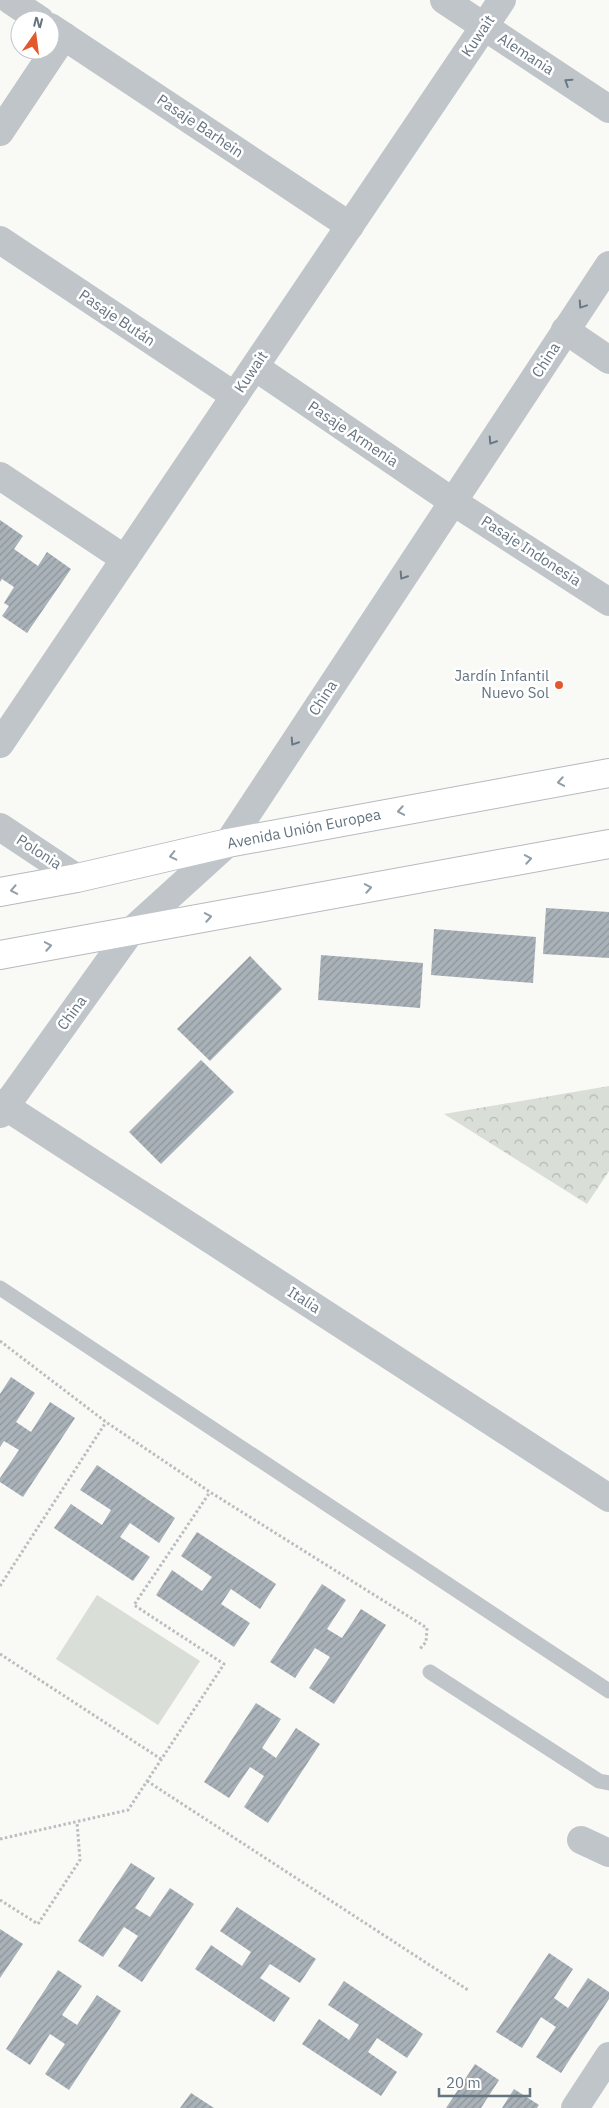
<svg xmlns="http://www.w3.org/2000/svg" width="609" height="2108" font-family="'IBM Plex Sans',sans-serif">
<defs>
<pattern id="park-crowns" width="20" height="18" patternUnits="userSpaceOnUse" patternTransform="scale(1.25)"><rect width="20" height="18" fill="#d9ded6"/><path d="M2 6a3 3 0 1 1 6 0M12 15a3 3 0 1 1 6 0" fill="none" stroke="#b4b9b3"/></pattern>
<pattern id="building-hatch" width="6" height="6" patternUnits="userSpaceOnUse" patternTransform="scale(1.25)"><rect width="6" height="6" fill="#a9b2b8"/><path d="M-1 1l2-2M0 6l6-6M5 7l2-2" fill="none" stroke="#8d959b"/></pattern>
</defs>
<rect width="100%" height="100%" fill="#f9f9f6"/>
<path fill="url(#park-crowns)" d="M609 1086V1171L587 1204 444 1114Z"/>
<path fill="#d9ded6" d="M97 1595 200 1661 158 1725 56 1659Z"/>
<g fill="url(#building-hatch)">
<path d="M0 520 23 536 14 549 38 566 47 552 71 569 27 633 2 616 9 606 4 603 14 587 2 579 0 582Z"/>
<path d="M546 908 609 912V958L543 954Z"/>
<path d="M434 929 536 937 533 983 431 975Z"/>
<path d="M321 955 423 963 420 1008 318 1000Z"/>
<path d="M250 956 282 989 210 1061 177 1029Z"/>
<path d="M201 1060 234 1092 161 1164 129 1132Z"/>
<path d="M11 1377 35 1393 16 1422 31 1432 50 1402 75 1418 23 1497 0 1482V1478L19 1450 4 1441 0 1447V1394Z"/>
<path d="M97 1465 175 1518 159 1543 130 1523 120 1537 150 1557 133 1581 54 1528 71 1504 102 1525 111 1510 80 1490Z"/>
<path d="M197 1532 276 1584 260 1609 231 1589 221 1604 250 1623 234 1647 156 1595 172 1570 202 1591 212 1577 181 1556Z"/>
<path d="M322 1584 346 1600 327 1629 342 1638 361 1609 386 1625 334 1704 309 1688 330 1657 315 1648 295 1678 270 1662Z"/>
<path d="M256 1703 281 1719 262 1748 276 1758 296 1728 320 1744 268 1823 244 1807 264 1776 250 1767 229 1798 204 1782Z"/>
<path d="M131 1863 155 1878 135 1908 150 1917 170 1888 194 1904 142 1982 118 1966 138 1936 124 1927 103 1957 78 1941Z"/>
<path d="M237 1907 316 1959 300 1983 270 1964 260 1978 290 1998 274 2022 195 1969 211 1945 242 1966 251 1952 220 1931Z"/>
<path d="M0 1929 23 1944 0 1978Z"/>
<path d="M549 1953 573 1969 554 1998 568 2008 588 1978 609 1992V1999L561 2073 536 2057 556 2027 541 2017 522 2048 496 2032Z"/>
<path d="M58 1970 82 1986 62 2015 77 2025 97 1995 121 2011 69 2090 45 2074 65 2044 50 2034 30 2065 6 2049Z"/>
<path d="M344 1981 423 2034 407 2058 377 2038 368 2052 397 2072 381 2096 302 2044 319 2019 349 2040 359 2025 328 2005Z"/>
<path d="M475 2064 499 2080 481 2108H446Z"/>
<path d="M514 2089 539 2105 537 2108H502Z"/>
<path d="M191 2093 214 2108H180Z"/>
</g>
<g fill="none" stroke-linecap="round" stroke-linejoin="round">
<defs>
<g id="secondary">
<path d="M0 892 77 878 228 843 609 773"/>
<path d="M0 955 609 844"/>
</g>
</defs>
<use href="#secondary" stroke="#b5babf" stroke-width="30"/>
<g stroke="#babec1" stroke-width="3" stroke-dasharray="2.5 2.5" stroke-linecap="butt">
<path d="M0 1341 106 1422 210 1492 427 1628 426 1642 419 1650"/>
<path d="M0 1586 106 1422"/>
<path d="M0 1654 161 1759"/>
<path d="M147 1781 468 1990"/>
<path d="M0 1839 128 1810 224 1664 134 1605 210 1492"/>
<path d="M0 1900 38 1924 80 1860 77 1822"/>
</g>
<g stroke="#c0c5c9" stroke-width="15">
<path d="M0 1288 609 1691"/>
<path d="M430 1672 599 1781 609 1783"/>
</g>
<g stroke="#c0c5c9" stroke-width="28">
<path d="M10 0 40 20"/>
<path d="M444 0 609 109"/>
<path d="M50 27 350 226"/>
<path d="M0 132 64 36"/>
<path d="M0 240 235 396"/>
<path d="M565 330 609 360"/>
<path d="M255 367 452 501 609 602"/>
<path d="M0 476 125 559"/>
<path d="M0 744 502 0"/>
<path d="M0 827 77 878"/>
<path d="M0 1103 609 1498"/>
<path d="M0 1114 131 931 228 843 609 265"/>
<path d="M581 1840 609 1853"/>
<path d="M575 2108 609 2056"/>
</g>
<use href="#secondary" stroke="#fff" stroke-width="28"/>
</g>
<defs><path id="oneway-chevron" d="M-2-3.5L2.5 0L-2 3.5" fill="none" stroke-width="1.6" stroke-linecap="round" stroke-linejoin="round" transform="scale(1.25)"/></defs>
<g stroke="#697885">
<use href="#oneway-chevron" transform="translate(568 82) rotate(-147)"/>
<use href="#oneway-chevron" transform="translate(582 305) rotate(124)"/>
<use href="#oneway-chevron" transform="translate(492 441) rotate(123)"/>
<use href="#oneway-chevron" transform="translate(403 576) rotate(123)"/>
<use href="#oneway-chevron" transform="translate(294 742) rotate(123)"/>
</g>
<g stroke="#929ea7">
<use href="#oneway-chevron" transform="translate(561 782) rotate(170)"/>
<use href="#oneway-chevron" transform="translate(401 811) rotate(170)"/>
<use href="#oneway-chevron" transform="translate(173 856) rotate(167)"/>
<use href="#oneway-chevron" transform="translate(528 859) rotate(-10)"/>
<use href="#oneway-chevron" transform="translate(368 888) rotate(-10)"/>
<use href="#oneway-chevron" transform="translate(14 890) rotate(169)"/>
<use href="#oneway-chevron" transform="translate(208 917) rotate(-10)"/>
<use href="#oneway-chevron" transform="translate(48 946) rotate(-10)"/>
</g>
<circle fill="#e2592e" stroke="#fff" stroke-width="2" cx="559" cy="685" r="5"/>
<g text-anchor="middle" stroke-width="5" stroke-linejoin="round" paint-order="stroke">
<g font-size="15" fill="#647481" stroke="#fff">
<text transform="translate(478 36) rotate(-56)" y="5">Kuwait</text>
<text transform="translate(526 54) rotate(33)" y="5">Alemania</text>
<text transform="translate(200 126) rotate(34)" y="5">Pasaje Barhein</text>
<text transform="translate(117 318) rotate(34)" y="5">Pasaje Bután</text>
<text transform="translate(546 360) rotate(-57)" y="5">China</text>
<text transform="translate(251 372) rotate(-56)" y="5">Kuwait</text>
<text transform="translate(353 434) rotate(34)" y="5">Pasaje Armenia</text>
<text transform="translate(531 551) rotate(33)" y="5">Pasaje Indonesia</text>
<text transform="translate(323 698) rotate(-57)" y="5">China</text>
<text transform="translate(304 829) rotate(-11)" y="5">Avenida Unión Europea</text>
<text transform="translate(39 852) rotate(33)" y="5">Polonia</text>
<text transform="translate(72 1013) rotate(-54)" y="5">China</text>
<text transform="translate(304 1300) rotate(33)" y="5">Italia</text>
</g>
<g font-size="15" fill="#647481" stroke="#fff" text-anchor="end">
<text x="549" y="681">Jardín Infantil<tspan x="549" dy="17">Nuevo Sol</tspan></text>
</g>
</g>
<g transform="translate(35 35) rotate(14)"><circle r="24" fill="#ffffff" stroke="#c1c7cd"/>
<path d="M0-4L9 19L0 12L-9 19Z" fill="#e2592e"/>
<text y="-8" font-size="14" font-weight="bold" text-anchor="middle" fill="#647481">N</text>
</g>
<path d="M439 2088v8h91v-8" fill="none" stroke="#647481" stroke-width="2.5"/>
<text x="446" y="2088" font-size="15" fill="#647481" stroke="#ffffff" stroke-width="4" paint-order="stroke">20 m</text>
</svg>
